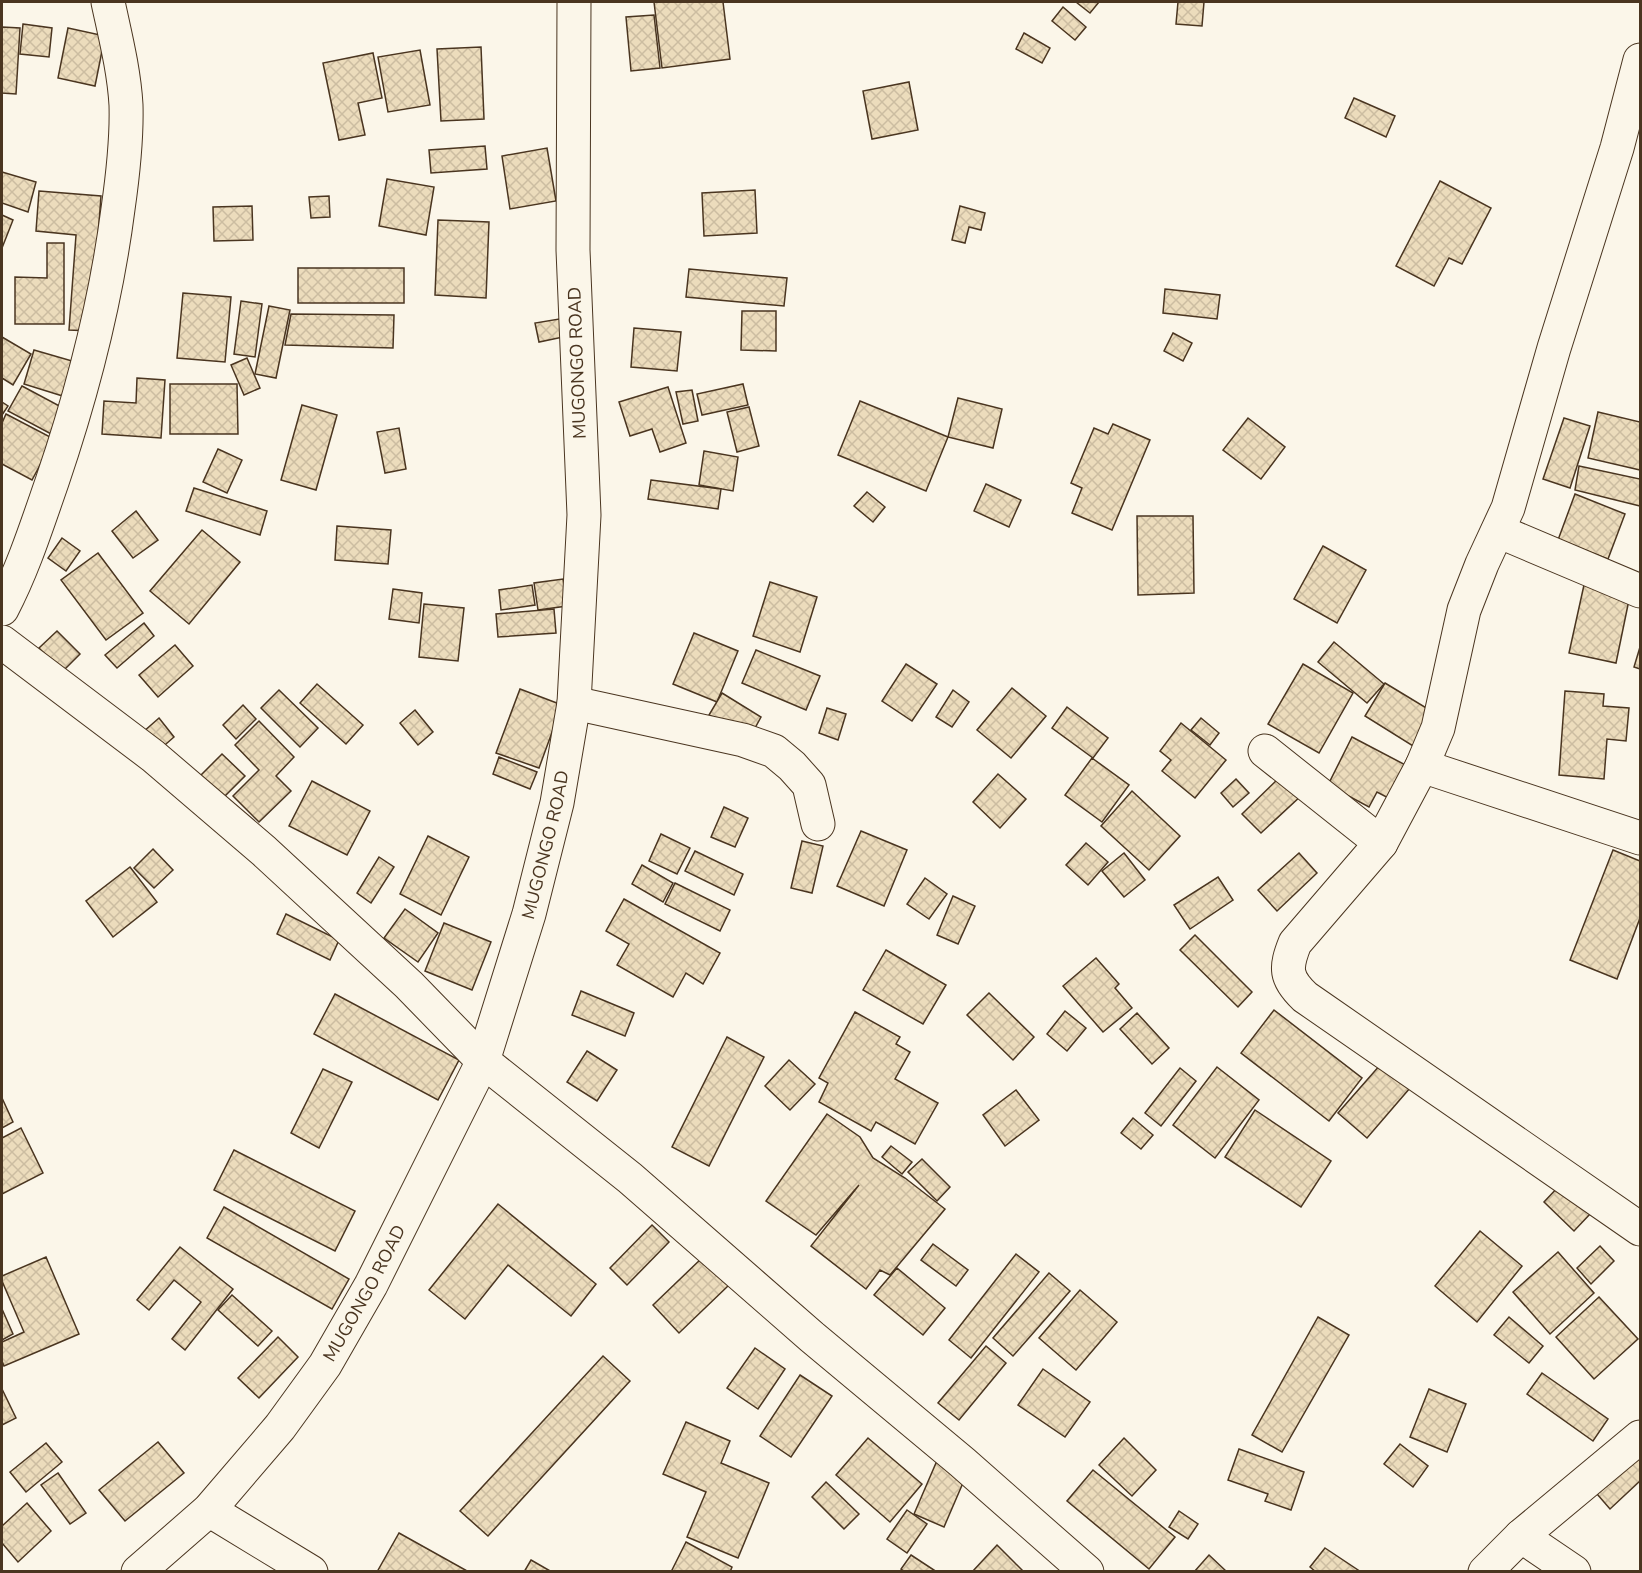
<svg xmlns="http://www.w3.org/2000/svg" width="1642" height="1573" font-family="'Nunito Sans',sans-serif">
<defs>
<pattern id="building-cross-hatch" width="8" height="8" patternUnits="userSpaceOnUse" patternTransform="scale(1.5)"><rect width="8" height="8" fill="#ecdcbc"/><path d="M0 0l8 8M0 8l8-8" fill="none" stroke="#ccbda1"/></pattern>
</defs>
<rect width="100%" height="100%" fill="#fbf6e9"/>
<g fill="url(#building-cross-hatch)" stroke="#4a3520" stroke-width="1.5">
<path d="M654 2H723L730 59 662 68Z"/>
<path d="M1076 2H1099L1090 13Z"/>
<path d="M1178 2H1204L1202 26 1176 24Z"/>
<path d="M1063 7 1086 27 1075 40 1052 21Z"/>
<path d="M654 15 660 68 631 71 626 17Z"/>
<path d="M23 24 52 28 49 57 20 54Z"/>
<path d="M2 27 20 28 16 94 2 93Z"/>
<path d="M68 28 105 36 95 86 58 78Z"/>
<path d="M1024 33 1050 48 1042 63 1016 49Z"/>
<path d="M481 47 484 119 441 121 437 49Z"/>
<path d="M420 50 430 105 388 112 378 57Z"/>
<path d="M373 53 382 98 358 103 365 135 339 140 323 63Z"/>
<path d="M909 82 918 130 872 139 863 91Z"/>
<path d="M1354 98 1395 116 1386 137 1345 118Z"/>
<path d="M485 146 487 169 431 173 429 150Z"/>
<path d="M547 148 556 201 510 209 502 156Z"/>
<path d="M2 172 36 182 28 212 2 203Z"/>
<path d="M387 179 434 187 426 235 379 226Z"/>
<path d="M1440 181 1491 208 1462 264 1449 258 1434 286 1396 266Z"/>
<path d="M755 190 757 233 704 236 702 193Z"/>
<path d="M39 191 101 196 91 331 69 330 76 235 36 231Z"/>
<path d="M329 196 330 217 311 218 309 197Z"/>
<path d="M252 206 253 240 214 241 213 207Z"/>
<path d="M960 206 985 213 981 230 969 227 965 243 952 240Z"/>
<path d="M2 215 13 220 2 248Z"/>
<path d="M438 220 489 222 486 298 435 295Z"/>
<path d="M47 243H64V324H15V277L47 278Z"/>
<rect x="298" y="268" width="106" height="35"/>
<path d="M689 269 787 278 784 306 686 297Z"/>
<path d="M1165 289 1220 295 1217 319 1163 313Z"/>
<path d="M183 293 231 297 225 362 177 358Z"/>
<path d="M241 301 262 304 255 357 234 354Z"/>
<path d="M269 306 290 310 276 378 255 374Z"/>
<path d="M742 311H776V351L741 350Z"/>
<path d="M291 314 394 315 393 348 285 345Z"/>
<path d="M565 318 568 336 539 342 535 323Z"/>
<path d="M634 328 681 332 677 371 631 367Z"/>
<path d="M1173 333 1192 343 1183 361 1164 351Z"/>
<path d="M2 337 31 354 13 385 2 378Z"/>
<path d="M34 350 79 363 69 398 24 384Z"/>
<path d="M247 358 260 388 244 395 231 365Z"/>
<path d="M137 378 165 380 161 438 102 434 104 401 136 403Z"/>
<path d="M170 384H237L238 434H170Z"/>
<path d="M743 384 748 405 702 415 697 394Z"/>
<path d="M22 386 67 410 53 435 8 411Z"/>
<path d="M668 387 686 443 660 452 652 429 630 436 619 402Z"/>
<path d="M692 390 698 421 683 424 676 392Z"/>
<path d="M958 398 1002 409 993 448 948 437Z"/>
<path d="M860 401 948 437 926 491 838 455Z"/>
<path d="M2 402 8 406 2 415Z"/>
<path d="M302 405 337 415 316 490 281 480Z"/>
<path d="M749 407 759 446 737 452 727 412Z"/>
<path d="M1598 412 1640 422V470L1588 458Z"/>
<path d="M6 414 54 439 32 480 2 464V423Z"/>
<path d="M1248 418 1285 447 1261 479 1223 450Z"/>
<path d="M1564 418 1590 426 1570 488 1543 479Z"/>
<path d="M1113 424 1150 440 1112 530 1072 513 1082 488 1071 483 1094 428 1108 434Z"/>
<path d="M399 428 406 469 385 473 377 432Z"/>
<path d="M218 449 242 460 227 493 203 482Z"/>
<path d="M704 451 738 457 733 491 699 485Z"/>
<path d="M1579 466 1640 479V506L1575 490Z"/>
<path d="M651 480 721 489 718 509 648 499Z"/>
<path d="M986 484 1021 500 1009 527 974 511Z"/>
<path d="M194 488 267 511 260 535 186 511Z"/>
<path d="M867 492 885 507 873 522 854 506Z"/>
<path d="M1575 494 1625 514 1608 559 1558 540Z"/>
<path d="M136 511 158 540 133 558 112 531Z"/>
<path d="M1137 516H1193L1194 593 1138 595Z"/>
<path d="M337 526 391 530 388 564 335 560Z"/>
<path d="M202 530 240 562 189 624 150 591Z"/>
<path d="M62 538 80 551 66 571 48 558Z"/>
<path d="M1323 546 1366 570 1337 623 1294 599Z"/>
<path d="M98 553 143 613 106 640 61 580Z"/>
<path d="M563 579 567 606 538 610 534 583Z"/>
<path d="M770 582 817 597 800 652 753 636Z"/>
<path d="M532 585 535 605 501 610 499 590Z"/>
<path d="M1584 585 1630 595 1616 663 1569 653Z"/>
<path d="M393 589 422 593 419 623 389 619Z"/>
<path d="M424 604 464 608 458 661 419 657Z"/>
<path d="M554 609 556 633 498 637 496 614Z"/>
<path d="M144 623 154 636 117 668 105 655Z"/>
<path d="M57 631 80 654 62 672 39 648Z"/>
<path d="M694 633 738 651 717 702 673 684Z"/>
<path d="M1334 642 1384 684 1367 703 1318 662Z"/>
<path d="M175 645 193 666 158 697 139 675Z"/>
<path d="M1640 647V669L1634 667Z"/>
<path d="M756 650 820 676 806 710 742 683Z"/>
<path d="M906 664 937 684 912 721 882 701Z"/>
<path d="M1303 664 1353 693 1319 753 1268 724Z"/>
<path d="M1385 683 1433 712 1413 746 1365 716Z"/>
<path d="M317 684 363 725 346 744 300 703Z"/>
<path d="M1012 688 1046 716 1011 758 977 730Z"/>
<path d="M520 689 562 705 539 768 496 753Z"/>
<path d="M279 690 318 728 300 747 261 708Z"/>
<path d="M953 690 969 702 952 727 936 717Z"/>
<path d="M1565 691 1604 694 1603 706 1629 708 1626 741 1607 739 1604 779 1559 775Z"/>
<path d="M722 693 761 717 749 739 709 715Z"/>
<path d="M243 705 256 719 236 739 223 725Z"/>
<path d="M1067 707 1108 738 1093 758 1052 728Z"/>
<path d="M827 708 846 714 838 740 819 733Z"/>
<path d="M415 710 433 732 418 745 400 723Z"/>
<path d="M159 718 174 737 158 751 143 732Z"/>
<path d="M1201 718 1219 733 1210 745 1191 730Z"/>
<path d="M259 721 294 757 276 776 291 791 259 822 233 796 259 770 235 745Z"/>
<path d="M1181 723 1226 760 1195 798 1162 771 1171 760 1160 751Z"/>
<path d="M1352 737 1415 770 1398 803 1377 792 1369 807 1328 785Z"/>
<path d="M222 754 245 776 217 804 195 781Z"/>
<path d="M499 757 537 772 530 789 493 774Z"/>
<path d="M1092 758 1129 785 1102 822 1065 795Z"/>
<path d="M998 774 1026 799 1000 828 973 802Z"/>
<path d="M1283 774 1303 794 1261 833 1242 814Z"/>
<path d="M1236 779 1249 793 1233 807 1221 793Z"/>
<path d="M312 781 370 811 347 855 289 826Z"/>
<path d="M1132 791 1180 836 1149 870 1101 826Z"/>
<path d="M724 807 748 818 735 847 711 837Z"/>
<path d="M861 831 907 850 884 906 837 886Z"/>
<path d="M661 834 690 848 677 874 649 861Z"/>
<path d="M428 836 469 857 441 915 400 894Z"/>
<path d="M802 841 823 846 812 893 791 888Z"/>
<path d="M1086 843 1108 862 1088 885 1066 865Z"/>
<path d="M153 849 173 870 154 888 134 868Z"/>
<path d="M1613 850 1640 861V918L1617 979 1570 960Z"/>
<path d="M695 851 743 874 734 895 685 871Z"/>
<path d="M1124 853 1145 880 1124 897 1102 871Z"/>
<path d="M1299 853 1317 873 1277 911 1258 890Z"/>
<path d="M379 857 394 867 371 903 357 893Z"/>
<path d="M642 865 673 883 663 902 632 884Z"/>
<path d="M130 867 157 902 113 937 86 901Z"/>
<path d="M1218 877 1233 900 1190 929 1174 905Z"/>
<path d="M925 878 947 894 929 919 907 904Z"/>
<path d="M675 883 730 910 720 931 665 904Z"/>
<path d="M953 896 975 906 958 944 937 935Z"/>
<path d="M624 899 720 953 703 984 686 973 673 997 617 965 629 944 606 931Z"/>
<path d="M405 909 438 933 418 962 384 938Z"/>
<path d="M286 914 339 940 330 960 277 934Z"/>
<path d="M444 923 491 942 472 990 425 971Z"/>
<path d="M1195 935 1252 992 1238 1007 1180 950Z"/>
<path d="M886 950 946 985 923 1024 863 990Z"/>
<path d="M1096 958 1119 984 1115 988 1132 1008 1103 1032 1063 986Z"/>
<path d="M581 991 634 1013 625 1036 572 1015Z"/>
<path d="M989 993 1034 1037 1013 1060 967 1015Z"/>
<path d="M335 994 459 1060 438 1100 314 1034Z"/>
<path d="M1274 1010 1362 1078 1329 1121 1241 1053Z"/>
<path d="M1065 1011 1086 1028 1067 1051 1047 1034Z"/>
<path d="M855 1012 900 1037 896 1044 910 1052 895 1079 938 1103 915 1144 876 1122 871 1131 819 1102 828 1083 819 1078Z"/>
<path d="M1137 1013 1169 1048 1152 1064 1120 1029Z"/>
<path d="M727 1037 764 1057 709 1166 672 1147Z"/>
<path d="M587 1051 617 1070 597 1101 567 1082Z"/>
<path d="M1388 1056 1416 1081 1367 1138 1338 1113Z"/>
<path d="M789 1060 815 1084 790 1110 765 1086Z"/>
<path d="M1217 1067 1259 1100 1215 1158 1173 1125Z"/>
<path d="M1180 1068 1196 1081 1161 1126 1145 1113Z"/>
<path d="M323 1069 352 1082 319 1148 291 1133Z"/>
<path d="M1016 1090 1039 1120 1005 1146 983 1115Z"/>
<path d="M2 1098 13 1122 2 1128Z"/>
<path d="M1255 1110 1331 1161 1301 1207 1225 1157Z"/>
<path d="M827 1114 860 1137 873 1158 905 1178 945 1209 890 1275 880 1270 866 1289 811 1246 859 1185 816 1235 766 1201Z"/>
<path d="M1133 1118 1153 1135 1141 1149 1121 1133Z"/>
<path d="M21 1128 43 1173 2 1194V1138Z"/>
<path d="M891 1146 912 1162 902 1174 882 1157Z"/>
<path d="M234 1150 355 1211 335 1251 214 1190Z"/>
<path d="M922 1159 950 1187 937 1201 908 1172Z"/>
<path d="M1559 1186 1590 1214 1574 1231 1544 1202Z"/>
<path d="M498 1204 596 1284 571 1316 508 1265 465 1319 429 1290Z"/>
<path d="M224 1207 349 1279 332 1309 207 1238Z"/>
<path d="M652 1225 669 1242 627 1285 610 1268Z"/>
<path d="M1480 1231 1522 1266 1477 1322 1435 1286Z"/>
<path d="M933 1244 968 1270 956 1286 921 1260Z"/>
<path d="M1600 1246 1614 1261 1591 1284 1577 1268Z"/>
<path d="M180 1247 233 1289 185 1350 172 1339 201 1302 174 1280 149 1310 137 1300Z"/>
<path d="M1558 1252 1594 1293 1550 1334 1513 1292Z"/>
<path d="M1016 1254 1039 1272 971 1358 949 1340Z"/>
<path d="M46 1257 79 1334 4 1366 2 1361V1342L24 1332 2 1281V1276Z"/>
<path d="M703 1257 729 1285 679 1333 653 1305Z"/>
<path d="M897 1268 945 1308 923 1335 874 1295Z"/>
<path d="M1049 1273 1070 1291 1013 1356 993 1338Z"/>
<path d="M1080 1290 1117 1322 1076 1370 1039 1338Z"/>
<path d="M232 1295 272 1331 258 1346 218 1310Z"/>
<path d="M1599 1297 1638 1339 1594 1379 1556 1337Z"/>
<path d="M2 1309 13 1334 2 1340Z"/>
<path d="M1318 1317 1349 1335 1282 1452 1252 1435Z"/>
<path d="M1509 1317 1543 1346 1529 1363 1494 1335Z"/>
<path d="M278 1337 298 1357 259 1398 238 1378Z"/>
<path d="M986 1346 1006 1363 959 1420 938 1403Z"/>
<path d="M755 1348 785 1369 758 1409 727 1388Z"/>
<path d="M603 1356 630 1381 488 1536 460 1511Z"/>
<path d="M1043 1369 1090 1402 1065 1437 1018 1405Z"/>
<path d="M1542 1373 1608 1419 1593 1441 1527 1394Z"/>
<path d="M800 1375 832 1396 791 1457 760 1436Z"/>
<path d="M2 1389 16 1418 2 1425Z"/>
<path d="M1429 1389 1466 1404 1447 1452 1410 1437Z"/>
<path d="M686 1422 730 1441 721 1463 769 1483 738 1558 687 1537 706 1492 663 1474Z"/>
<path d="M868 1438 922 1484 890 1522 836 1475Z"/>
<path d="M1124 1438 1156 1470 1132 1496 1099 1465Z"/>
<path d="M158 1442 184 1473 125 1521 99 1490Z"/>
<path d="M46 1443 62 1462 26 1492 10 1472Z"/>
<path d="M1640 1443V1481L1610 1509 1591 1487Z"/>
<path d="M1400 1444 1428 1466 1413 1487 1384 1464Z"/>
<path d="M1239 1449 1304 1472 1291 1510 1265 1501 1268 1494 1228 1480Z"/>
<path d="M939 1456 969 1469 944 1527 914 1514Z"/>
<path d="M1093 1470 1175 1537 1149 1569 1067 1501Z"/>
<path d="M58 1473 86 1513 70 1524 41 1485Z"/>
<path d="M826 1482 859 1514 844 1529 812 1497Z"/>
<path d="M27 1503 51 1531 18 1562 2 1543V1526Z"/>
<path d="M907 1510 927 1524 907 1553 887 1539Z"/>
<path d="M1179 1511 1198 1524 1188 1539 1169 1527Z"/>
<path d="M399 1533 469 1572H377Z"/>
<path d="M686 1542 732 1567 730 1572H671Z"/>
<path d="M997 1545 1024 1572H972Z"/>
<path d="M1325 1548 1361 1572H1316L1310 1567Z"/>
<path d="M911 1555 937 1572H905L901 1569Z"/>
<path d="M1209 1555 1227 1572H1194Z"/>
<path d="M531 1560 552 1572H524Z"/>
</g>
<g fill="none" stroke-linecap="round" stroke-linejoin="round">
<defs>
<g id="minor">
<path d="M1640 60 1617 148 1554 348 1508 508 1482 564 1464 610 1438 728 1422 766 1381 843 1295 943C1285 968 1285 978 1305 997L1640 1229"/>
<path d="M1498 531 1640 591"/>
<path d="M2 609C23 569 37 525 52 482 82 394 106 302 118 209 123 174 127 140 126 105 124 70 115 35 108 2"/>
<path d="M2 642 153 756 264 851 409 985 483 1061 630 1178 812 1337 962 1462 1087 1572"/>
<path d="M574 703 743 740 774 751 792 766 809 785 818 824"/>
<path d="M1265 751 1381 843"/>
<path d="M1422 766 1640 838"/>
<path d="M209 1510 311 1572"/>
<path d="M1521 1536 1574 1572"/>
<path id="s1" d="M138 1572 209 1510 280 1427 325 1365 371 1285 483 1061 529 914 557 803 574 703 584 515 573 250 574 2"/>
<path d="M1485 1572 1521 1536 1640 1437"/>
</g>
</defs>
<use href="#minor" stroke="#4a3520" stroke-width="35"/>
<use href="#minor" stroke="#fbf6e9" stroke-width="33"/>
</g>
<g text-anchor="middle" stroke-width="4.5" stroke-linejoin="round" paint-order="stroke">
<g font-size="18" fill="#4a3520" stroke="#fbf6e9">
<text transform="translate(577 363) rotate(-92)" y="6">MUGONGO ROAD</text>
<text dy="6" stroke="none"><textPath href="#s1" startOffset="848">MUGONGO ROAD</textPath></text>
<text dy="6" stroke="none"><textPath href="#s1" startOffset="362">MUGONGO ROAD</textPath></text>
</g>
</g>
<rect width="1642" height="1573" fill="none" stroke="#4a3520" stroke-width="6"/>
</svg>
